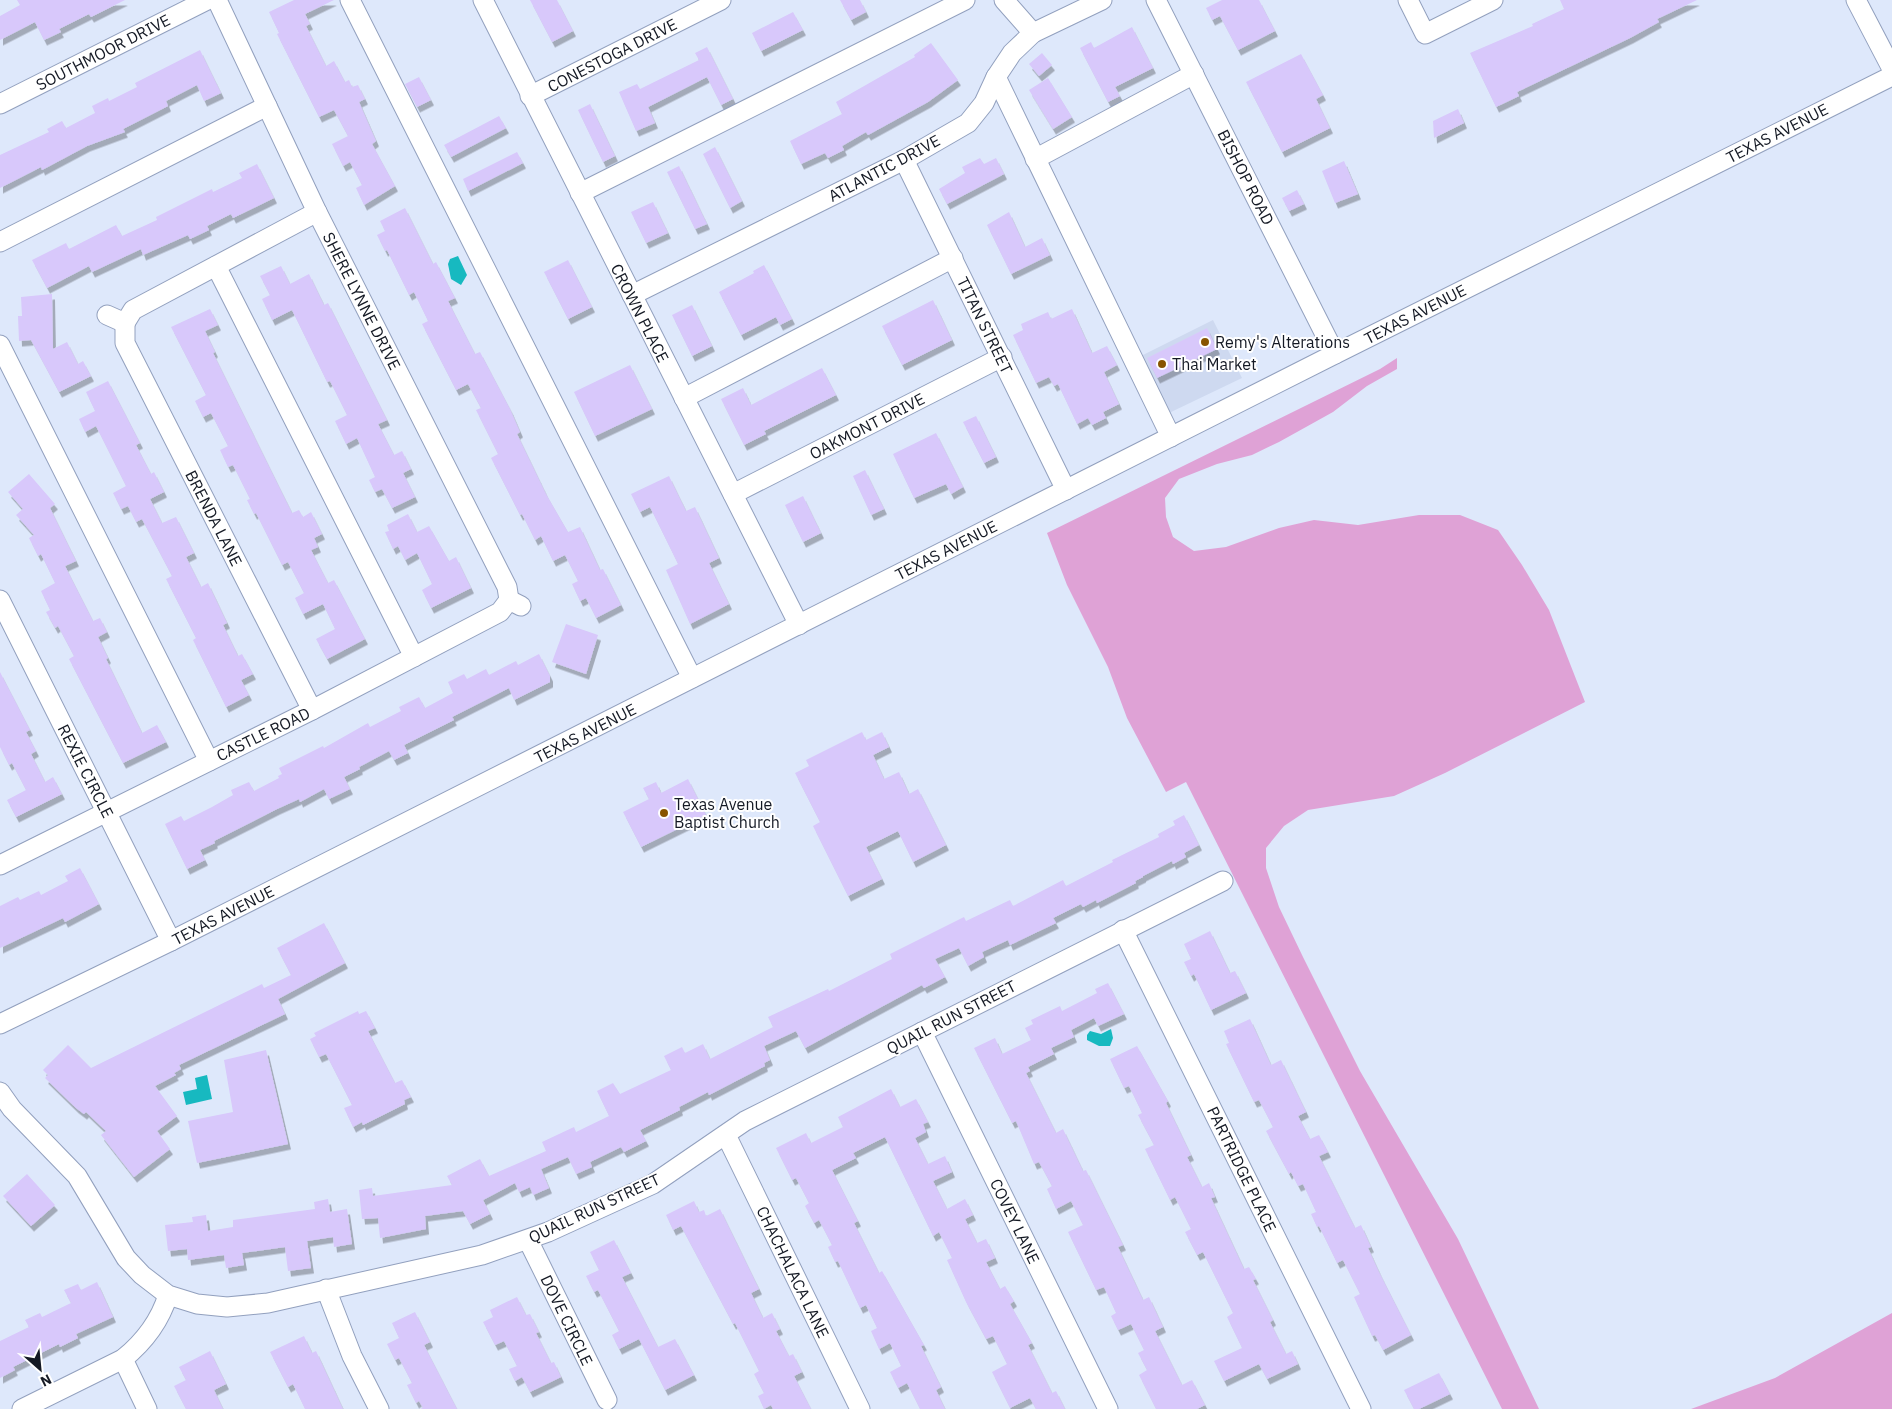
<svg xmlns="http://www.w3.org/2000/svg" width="1892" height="1409" font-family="'IBM Plex Sans',sans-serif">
<defs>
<filter id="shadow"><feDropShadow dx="3" dy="5.5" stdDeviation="0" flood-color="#0004"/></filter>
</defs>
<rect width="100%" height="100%" fill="#dee8fb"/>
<path fill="#ced9f0" d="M1213 320 1242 378 1169 413 1141 356Z"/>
<g fill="#dfa2d6">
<path d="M1397 358V369L1367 386 1333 412 1279 442 1252 455 1217 464 1179 479 1165 498 1166 517 1173 537 1194 551 1226 547 1279 528 1314 520 1358 525 1419 515H1460L1498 530 1522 565 1549 610 1585 702 1445 773 1394 796 1308 810 1284 826 1266 848V868L1279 907 1303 957 1360 1071 1458 1239 1539 1409H1502L1186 782 1166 792 1127 718 1108 667 1067 585 1047 533 1380 369Z"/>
<path d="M1892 1313V1409H1691L1775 1378Z"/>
</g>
<g fill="#17b9c0">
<path d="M458 256 467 275 461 285 451 279 448 264 450 259Z"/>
<path d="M1111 1029 1113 1038 1110 1046H1099L1087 1040V1035L1090 1031 1101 1034Z"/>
<path d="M207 1075 212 1099 186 1105 183 1092 197 1089 195 1078Z"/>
</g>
<g fill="#d8c8fb" filter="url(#shadow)">
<path d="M17 0H125L91 17 89 14 59 29 61 32 44 40 35 22 0 40V16L20 5Z"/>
<path d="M294 0H334L305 14 310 24 306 26 326 66 334 61 345 82 349 80 352 87 358 85 365 99 359 102 376 141 372 144 395 186 364 205 356 188 362 185 350 162 343 166 332 144 348 136 334 110 319 117 277 34 279 33 269 12Z"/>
<path d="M530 0H557L573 31 552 42Z"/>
<path d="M840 0H860L866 12 851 20Z"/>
<path d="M1222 0H1259L1275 31 1238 50 1220 16 1212 20 1206 8Z"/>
<path d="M1560 0H1697L1657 19 1659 22 1630 38 1517 92 1519 96 1496 107 1470 53 1533 26 1532 24 1564 9Z"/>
<path d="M793 12 803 30 761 51 752 33Z"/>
<path d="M1132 27 1153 68 1115 87 1120 96 1108 102 1080 48 1091 42 1094 48Z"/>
<path d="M931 43 958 80 928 102 868 135 866 132 842 146 844 150 828 158 825 153 801 164 790 141 842 114 836 102 915 57 914 55Z"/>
<path d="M707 47 733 99 721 105 707 77 648 107 655 123 636 131 619 92 637 84 640 89 699 60 695 53Z"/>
<path d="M200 50 221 93 204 101 197 85 166 101 168 106 123 129 125 132 87 146 42 170 41 167 0 188V155L49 132 47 129 62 121 66 128 95 113 92 106 108 98 109 101 137 87 135 83Z"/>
<path d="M1042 53 1052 65 1039 76 1029 64Z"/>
<path d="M1301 54 1323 95 1316 99 1330 128 1282 152 1246 82Z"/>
<path d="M419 77 431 100 417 107 405 84Z"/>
<path d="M1048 78 1072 117 1053 129 1029 90Z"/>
<path d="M590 104 615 156 603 162 578 110Z"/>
<path d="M1458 109 1464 123 1434 138 1433 121Z"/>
<path d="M499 116 506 128 451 157 444 145Z"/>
<path d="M715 147 742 201 730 208 703 154Z"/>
<path d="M517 152 523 163 468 191 463 179Z"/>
<path d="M980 158 984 164 996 158 1004 174 947 204 939 189 965 173 962 167Z"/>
<path d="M1344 161 1358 194 1335 203 1322 171Z"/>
<path d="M257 164 274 198 233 218 231 214 207 226 209 230 190 239 188 235 143 255 141 249 92 272 89 266 47 288 32 260 66 243 69 249 116 225 122 236 157 220 156 217 212 189 213 192 242 178 239 173Z"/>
<path d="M679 166 707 224 695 229 667 172Z"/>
<path d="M1297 190 1304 204 1289 211 1282 198Z"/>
<path d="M653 202 668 233 646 243 631 212Z"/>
<path d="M405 208 433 264 436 262 455 298 448 301 475 354 480 352 510 409 520 432 517 434 546 494 568 532 580 527 600 570 603 569 621 605 596 618 586 598 580 601 572 584 578 581 565 555 553 561 541 536 535 540 522 514 520 515 491 458 498 454 476 410 481 408 468 384 456 390 422 324 428 321 414 292 409 295 387 250 385 251 377 235 385 231 380 221Z"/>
<path d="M1009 212 1025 247 1042 238 1050 255 1011 274 987 225Z"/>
<path d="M568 260 592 307 568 319 544 272Z"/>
<path d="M764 265 792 319 780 325 776 317 741 335 719 292 754 273 753 271Z"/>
<path d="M281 266 290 284 309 274 324 305 328 303 387 420 378 424 394 455 402 451 411 469 403 473 415 497 392 508 382 489 375 492 369 480 375 477 357 438 346 444 335 421 347 415 330 381 327 382 292 310 272 320 262 299 270 295 260 276Z"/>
<path d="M52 294 53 349 67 342 78 364 83 361 91 376 59 392 31 340 19 341 18 316H22L21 297Z"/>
<path d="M933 300 952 340 902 365 882 326Z"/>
<path d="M692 305 712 346 692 356 672 315Z"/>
<path d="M210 309 218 325 205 331 215 352 213 353 292 513 299 510 303 517 311 512 322 534 314 538 318 547 311 550 328 583 334 580 365 639 327 659 316 639 335 629 323 604 303 614 295 598 304 593 288 562 282 565 256 513 254 514 247 500 250 499 233 465 228 467 220 450 228 446 211 413 203 417 195 401 206 395 171 327Z"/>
<path d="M1072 309 1092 353 1107 346 1117 365 1104 372 1119 404 1103 412 1106 418 1092 425 1088 418 1077 424 1058 384 1054 386 1049 377 1036 383 1013 335 1023 330 1021 324 1048 312 1051 319Z"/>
<path d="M1207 328 1217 349 1157 378 1147 358Z"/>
<path d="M630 365 652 409 595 436 574 392Z"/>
<path d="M822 368 836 395 764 431 766 434 744 445 721 399 743 388 751 405Z"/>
<path d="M108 381 140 443 136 445 151 474 154 472 164 492 150 499 162 523 176 517 194 553 186 557 201 587 208 583 227 623 223 625 238 656 242 654 253 674 241 680 249 695 226 707 193 640 196 638 166 579 172 576 142 519 136 522 128 506 121 509 113 493 126 486 96 426 85 432 79 419 95 411 86 392Z"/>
<path d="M976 416 996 457 984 463 963 422Z"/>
<path d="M936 433 963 487 951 494 946 484 914 498 893 454Z"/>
<path d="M865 470 884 509 871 515 853 476Z"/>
<path d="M29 474 55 504 50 508 76 561 65 566 93 621 100 618 107 632 98 637 108 658 106 659 142 733 157 725 166 742 123 763 69 659 74 656 58 626 55 628 46 612 50 610 41 591 55 583 41 554 38 556 29 538 34 535 16 515 23 509 8 492Z"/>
<path d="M669 476 686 511 695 507 719 558 709 563 729 604 690 624 666 570 678 564 650 507 640 512 631 494Z"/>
<path d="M803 496 821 533 803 542 785 505Z"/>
<path d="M408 514 417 532 429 526 449 561 456 557 471 588 431 608 422 590 432 584 417 553 405 560 398 546 393 549 385 532 389 531 387 525Z"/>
<path d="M566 624 598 635 586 674 552 662Z"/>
<path d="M539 654 550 676V682L514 700 509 688 452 717 454 720 404 745 408 753 394 760 389 751 359 767 360 769 344 777 350 789 329 799 324 789 300 802 299 799 277 809 214 841 215 843 200 850 205 860 187 869 165 824 181 816 184 821 212 807 233 795 231 790 249 782 254 791 279 778 278 776 282 774 279 768 323 746 324 748 368 723 370 727 401 711 399 707 419 697 425 708 453 693 448 682 464 674 467 679 486 669 489 675 516 661 518 665Z"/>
<path d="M0 672 30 730 26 732 36 751 31 754 45 782 53 777 62 794 16 817 7 800 26 790 12 763 9 765 0 747Z"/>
<path d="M862 732 866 740 882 732 889 747 873 755 884 779 899 772 909 794 918 789 946 845 913 862 898 831 866 847 882 879 848 896 813 826 820 822 795 773 809 766 806 760Z"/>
<path d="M688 779 706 815 641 847 623 812 649 799 643 788 656 782 661 793Z"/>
<path d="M1184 815 1199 845 1184 853 1186 857 1173 864 1172 861 1143 876V877L1135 881 1136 883 1097 903 1096 900 1083 907 1081 904 1053 918 1056 923 1010 945 1008 940 982 952 984 957 968 966 959 948 935 959 945 977 924 988 922 985 805 1048 796 1031 764 1046 770 1060 764 1063 765 1066 709 1095 708 1092 679 1107 680 1110 640 1130 646 1141 624 1152 621 1147 590 1162 592 1167 576 1174 568 1157 541 1169 549 1188 533 1195 530 1187 519 1192 515 1183 483 1200 490 1214 470 1224 463 1211 425 1216 426 1229 380 1238 378 1218 362 1219 359 1190 372 1188 373 1196 452 1185 447 1176 480 1159 489 1176 546 1151 542 1142 574 1127 576 1132 609 1116 597 1091 613 1083 620 1094 671 1070 664 1056 682 1047 685 1053 703 1044 710 1059 773 1027 768 1017 828 989 829 991 892 959 890 954 964 917 966 921 1010 900 1013 906 1063 880 1066 886 1113 862 1112 860 1159 837 1158 834 1175 825 1173 821Z"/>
<path d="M80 868 99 904 65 922 63 918 0 948V906L18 897 20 900 39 891 41 895 68 881 65 876Z"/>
<path d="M324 923 345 963 278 999 285 1014 179 1065 181 1069 174 1073 176 1075 155 1086 177 1116 157 1131 170 1149 134 1177 101 1135 106 1131 86 1112 84 1114 76 1108 45 1078 48 1075 43 1070 68 1045 91 1068 262 984 264 988 291 975 277 948Z"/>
<path d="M1210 931 1230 973 1235 971 1246 993 1211 1010 1194 974 1191 976 1184 962 1191 959 1184 944Z"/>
<path d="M1108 983 1124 1014 1098 1026 1094 1018 1071 1030 1074 1037 1051 1048 1054 1054 1028 1067 1030 1071 1026 1073 1056 1133 1063 1129 1083 1171 1086 1170 1123 1245 1118 1247 1143 1300 1149 1297 1163 1327 1155 1331 1182 1385 1192 1380 1205 1405 1197 1409H1156L1139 1375 1147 1370 1138 1353 1144 1350 1131 1324 1118 1330 1111 1316 1116 1313 1104 1287 1096 1290 1068 1232 1083 1225 1071 1201 1056 1209 1047 1189 1052 1186 1039 1162 1034 1164 1016 1121 1012 1123 974 1048 995 1038 1002 1054 1031 1040 1025 1028 1033 1024 1031 1020 1060 1006 1062 1011 1097 993 1095 989Z"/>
<path d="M358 1011 359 1014 366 1011 375 1028 368 1031 395 1083 402 1080 411 1097 404 1100 405 1104 363 1125 362 1122 353 1127 344 1108 352 1105 326 1054 319 1057 310 1039 316 1036 314 1033Z"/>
<path d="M1250 1019 1271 1065 1281 1060 1306 1112 1298 1116 1310 1139 1319 1135 1328 1152 1319 1156 1355 1228 1361 1225 1371 1247 1368 1248 1379 1272 1411 1335 1383 1350 1375 1335 1372 1336 1354 1297 1360 1294 1343 1260 1337 1263 1319 1226 1317 1227 1311 1214 1316 1212 1303 1184 1298 1186 1291 1172 1289 1174 1266 1131 1273 1127 1259 1100 1254 1102 1226 1044 1229 1043 1224 1031Z"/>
<path d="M1137 1046 1168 1101 1166 1103 1191 1155 1187 1157 1202 1187 1209 1183 1215 1197 1211 1198 1244 1269 1249 1267 1256 1279 1253 1280 1273 1320 1270 1322 1286 1354 1292 1351 1298 1364 1267 1379 1259 1364 1224 1381 1214 1361 1242 1348 1227 1317 1233 1313 1203 1252 1197 1255 1185 1232 1191 1229 1175 1197 1170 1200 1145 1149 1154 1145 1138 1115 1142 1113 1129 1086 1124 1088 1110 1059Z"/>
<path d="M266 1050 288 1144 197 1163 188 1121 233 1112 224 1060Z"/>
<path d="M891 1089 900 1107 916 1099 928 1122 923 1124 926 1132 915 1138 928 1164 945 1156 952 1172 933 1181 947 1209 965 1199 973 1215 965 1219 977 1243 986 1239 995 1258 986 1262 1000 1289 1005 1286 1014 1301 1010 1304 1032 1343 1028 1345 1052 1393 1056 1391 1065 1409H1036L1030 1398 1010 1408 992 1372 1007 1364 993 1336 986 1339 966 1302 947 1260 952 1258 939 1232 933 1236 885 1137 853 1153 856 1158 832 1170 858 1221 854 1223 879 1273 882 1271 924 1345 921 1346 941 1387 936 1390 945 1409H920L907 1383 898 1388 890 1372 901 1366 890 1343 879 1349 871 1331 877 1328 866 1305 860 1308 838 1261 835 1262 828 1247 832 1245 819 1220 814 1223 805 1206 809 1203 796 1178 792 1180 776 1148 806 1133 811 1143 843 1127 838 1117Z"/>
<path d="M27 1174 55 1205 31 1226 3 1196Z"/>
<path d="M328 1199 330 1212 347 1209 352 1244 334 1247 333 1237 307 1241 311 1268 288 1271 285 1247 242 1253 244 1265 226 1268 224 1255 188 1260 187 1249 168 1251 165 1225 193 1222 192 1217 206 1215 208 1231 233 1227V1220L315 1209 314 1202Z"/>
<path d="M694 1201 699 1212 704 1210 706 1216 720 1209 759 1289 751 1293 763 1318 772 1313 780 1329 776 1331 789 1356 793 1354 802 1372 794 1376 811 1409H773L771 1405 764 1409 758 1396 764 1393 754 1374 759 1371 735 1323 733 1324 681 1226 673 1230 666 1215Z"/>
<path d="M614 1240 631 1273 622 1277 658 1347 675 1339 694 1375 665 1390 639 1339 619 1349 612 1335 619 1331 598 1290 594 1292 586 1276 599 1270 590 1252Z"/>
<path d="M97 1282 113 1317 76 1334 78 1338 60 1347 59 1344 13 1367 15 1370 0 1378V1341L29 1327 25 1320 40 1313 42 1317 71 1303 64 1290 78 1284 81 1290Z"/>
<path d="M517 1297 526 1315 530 1314 539 1332 536 1333 551 1363 554 1362 561 1377 530 1392 522 1377 515 1381 509 1369 517 1366 504 1341 495 1345 483 1322 493 1317 490 1310Z"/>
<path d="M415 1312 430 1342 424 1345 457 1409H420L423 1408 419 1401 416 1403 407 1385 412 1383 399 1358 395 1360 387 1344 399 1338 392 1323Z"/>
<path d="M304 1336 312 1353 316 1351 343 1409H305L293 1384 288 1387 270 1352Z"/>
<path d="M210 1351 226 1384 214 1390 223 1409H186L174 1386 186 1380 179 1367Z"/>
<path d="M1439 1373 1450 1394 1419 1409H1414L1404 1390Z"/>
</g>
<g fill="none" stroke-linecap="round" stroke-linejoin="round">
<defs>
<g id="minor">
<path d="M217 0 317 212 507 587 509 600"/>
<path d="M350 0 692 678"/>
<path d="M483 0 799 625"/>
<path d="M1004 0 1033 33"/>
<path d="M1156 0 1335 354"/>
<path d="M1408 0 1425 34 1493 0"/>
<path d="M1856 0 1892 69"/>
<path d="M996 77 1171 437"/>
<path d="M530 96 721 0"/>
<path d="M0 104 207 0"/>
<path d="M1035 159 1194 74"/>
<path d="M904 160 1066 490"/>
<path d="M580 193 965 0"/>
<path d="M0 242 267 106"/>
<path d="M216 266 414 657"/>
<path d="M632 295 904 160 968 123 984 103 996 77 1012 53 1033 33 1102 0"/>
<path d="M107 315 125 323 133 310 317 212"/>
<path d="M125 323V343L312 710"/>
<path d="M0 345 209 761"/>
<path d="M684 398 953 258"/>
<path d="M733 494 1002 357"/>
<path d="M0 600 171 941"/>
<path d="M0 865 312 710 500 612 509 600 521 606"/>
<path d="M1123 930 1361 1409"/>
<path d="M0 1024 171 941 1335 354 1892 76"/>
<path d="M922 1032 1108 1409"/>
<path d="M0 1092 12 1109 77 1176 126 1258 142 1275 168 1295 197 1304 227 1307 268 1303 482 1255 548 1232 653 1184 745 1121 1223 881"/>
<path d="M726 1135 860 1409"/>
<path d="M528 1240 607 1400"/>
<path d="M326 1289 352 1356 379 1409"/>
<path d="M123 1359 147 1409"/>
<path d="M22 1409 123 1359C144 1342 160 1321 168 1295"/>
</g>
</defs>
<use href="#minor" stroke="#92a0be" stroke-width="21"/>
<use href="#minor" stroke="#fff" stroke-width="19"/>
</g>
<g fill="#885400" stroke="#fff" stroke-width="2">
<circle cx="1205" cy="342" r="5"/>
<circle cx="1162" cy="364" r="5"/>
<circle cx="664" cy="813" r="5"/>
</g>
<g text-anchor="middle" stroke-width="4" stroke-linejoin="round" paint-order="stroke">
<g font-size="16" fill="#141924" stroke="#fff">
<text transform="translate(103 52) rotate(-27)" y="6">SOUTHMOOR DRIVE</text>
<text transform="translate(612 55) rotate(-27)" y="6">CONESTOGA DRIVE</text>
<text transform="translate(1777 133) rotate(-27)" y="6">TEXAS AVENUE</text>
<text transform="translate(884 168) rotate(-28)" y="6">ATLANTIC DRIVE</text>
<text transform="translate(1246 177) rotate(63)" y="6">BISHOP ROAD</text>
<text transform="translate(362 301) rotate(63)" y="6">SHERE LYNNE DRIVE</text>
<text transform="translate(640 313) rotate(63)" y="6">CROWN PLACE</text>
<text transform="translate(1415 314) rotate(-27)" y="6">TEXAS AVENUE</text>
<text transform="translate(985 325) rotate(64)" y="6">TITAN STREET</text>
<text transform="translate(867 426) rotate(-27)" y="6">OAKMONT DRIVE</text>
<text transform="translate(214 518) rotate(63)" y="6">BRENDA LANE</text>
<text transform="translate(946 550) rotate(-27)" y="6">TEXAS AVENUE</text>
<text transform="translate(585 733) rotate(-27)" y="6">TEXAS AVENUE</text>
<text transform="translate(263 734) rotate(-26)" y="6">CASTLE ROAD</text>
<text transform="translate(86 771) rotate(63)" y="6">REXIE CIRCLE</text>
<text transform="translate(223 915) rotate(-27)" y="6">TEXAS AVENUE</text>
<text transform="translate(951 1017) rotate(-27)" y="6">QUAIL RUN STREET</text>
<text transform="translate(1242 1169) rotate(64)" y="6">PARTRIDGE PLACE</text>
<text transform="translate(594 1208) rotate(-25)" y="6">QUAIL RUN STREET</text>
<text transform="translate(1015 1221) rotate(64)" y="6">COVEY LANE</text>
<text transform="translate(793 1272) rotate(64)" y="6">CHACHALACA LANE</text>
<text transform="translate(567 1320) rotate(64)" y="6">DOVE CIRCLE</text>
</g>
<g font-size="16" fill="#141924" stroke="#fff" text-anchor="start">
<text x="1215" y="348">Remy's Alterations</text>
<text x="1172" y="370">Thai Market</text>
<text x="674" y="810">Texas Avenue<tspan x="674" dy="18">Baptist Church</tspan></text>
</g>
</g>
<g transform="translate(40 1369) rotate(153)" stroke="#ffffff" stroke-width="4" paint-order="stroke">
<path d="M0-4L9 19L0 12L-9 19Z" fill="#141924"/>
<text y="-8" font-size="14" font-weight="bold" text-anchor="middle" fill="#141924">N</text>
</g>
</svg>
